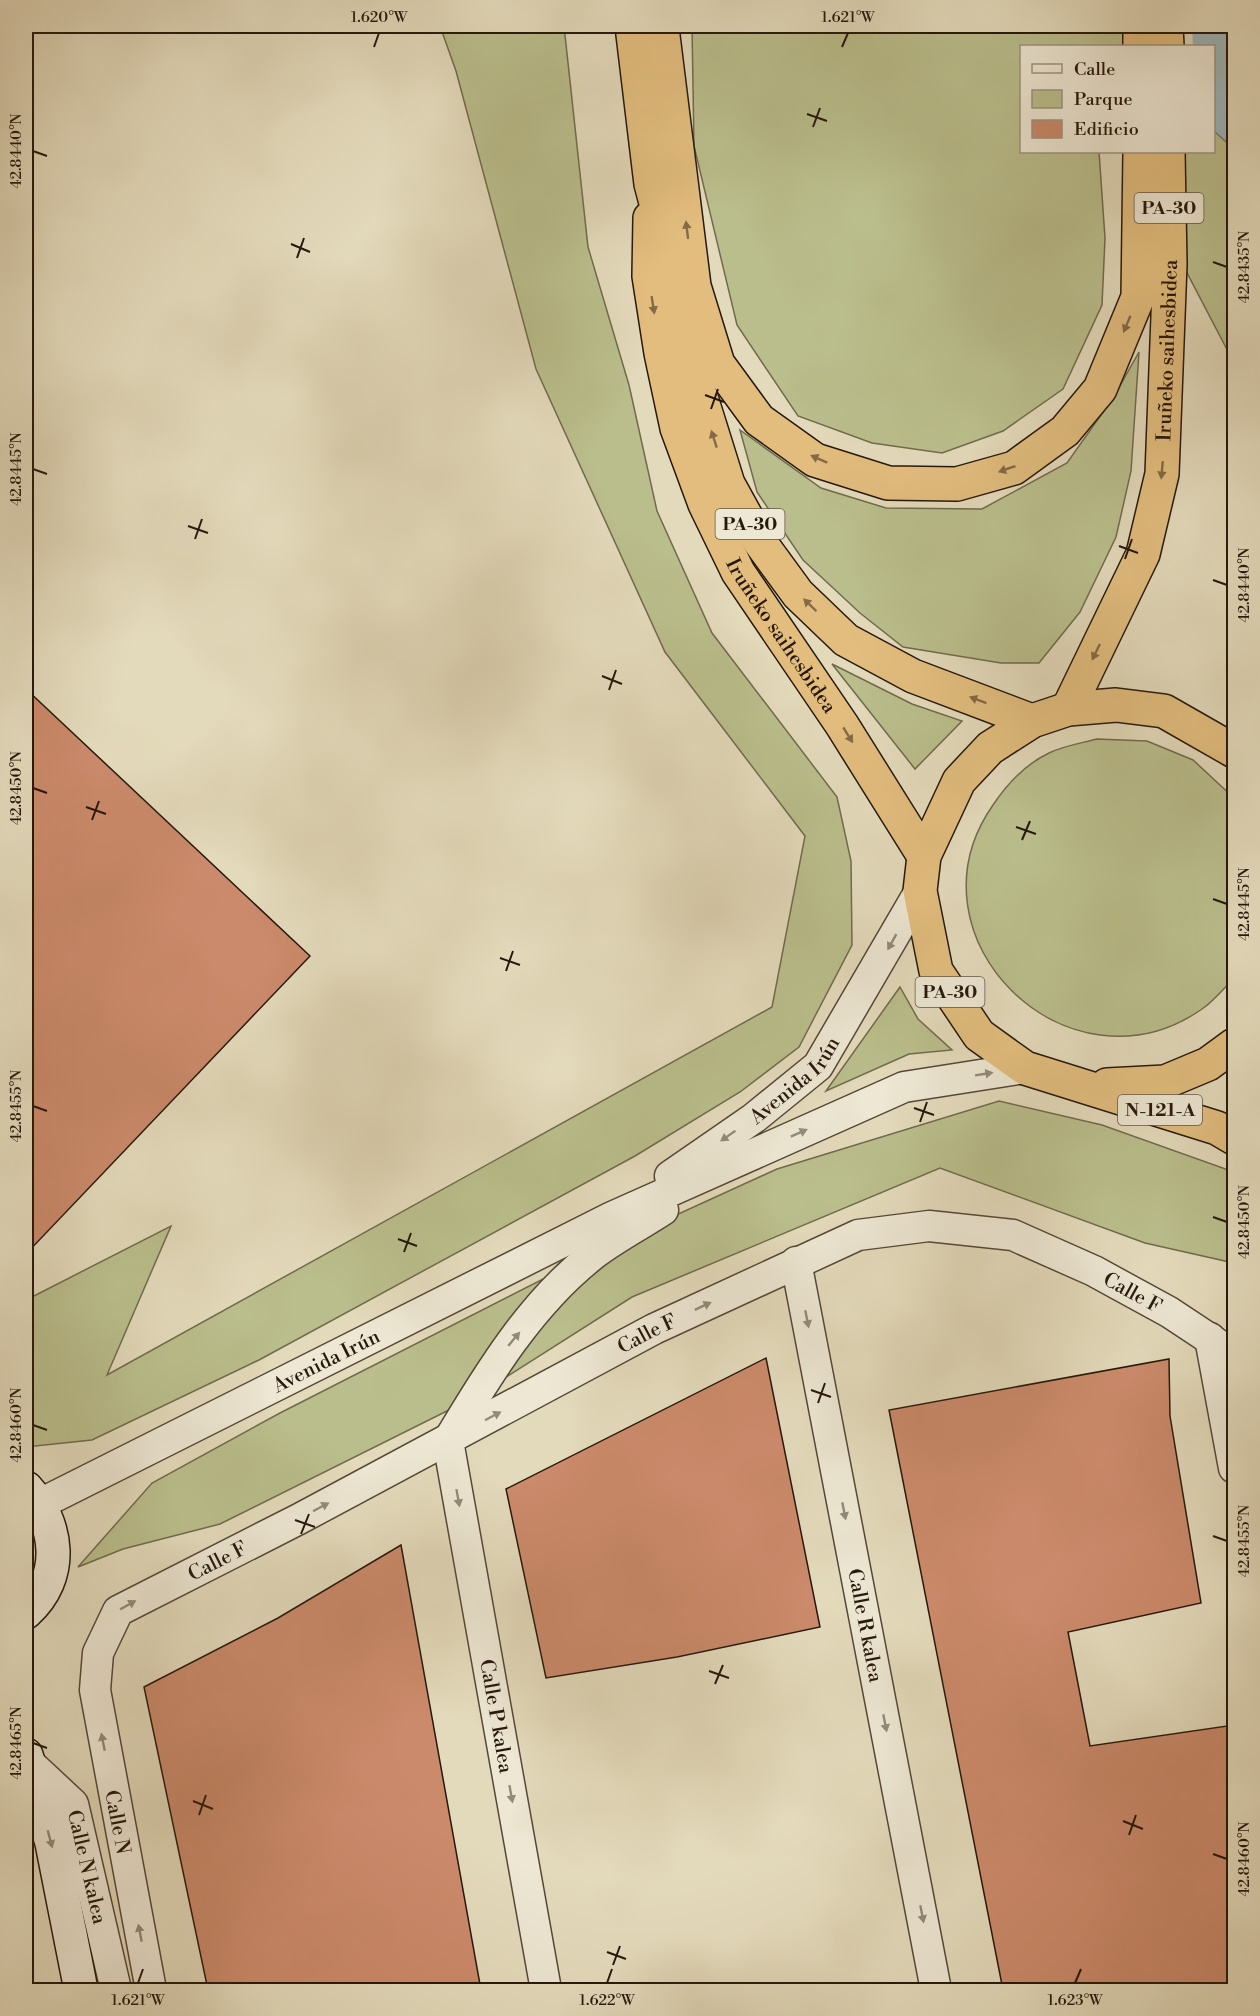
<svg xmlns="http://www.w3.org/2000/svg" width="1260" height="2016" font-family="'Libre Bodoni',serif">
<rect width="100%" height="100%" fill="#e3dabb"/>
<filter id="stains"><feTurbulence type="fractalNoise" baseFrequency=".00333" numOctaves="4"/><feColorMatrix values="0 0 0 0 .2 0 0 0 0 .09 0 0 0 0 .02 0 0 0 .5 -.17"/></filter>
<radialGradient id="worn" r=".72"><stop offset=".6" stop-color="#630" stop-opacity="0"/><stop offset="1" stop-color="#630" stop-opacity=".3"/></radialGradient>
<g fill="#babe8c" stroke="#706b4c" stroke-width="1.5">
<path d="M440 26H564L588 247 629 385 657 511 712 633 837 797 851 861 852 945 799 1047 740 1092 635 1156 259 1360 92 1440 26 1447V1300L171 1226 107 1375 772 1007 805 836 665 652 536 369 456 71Z"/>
<path d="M692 26H1234V363L1124 152H1214V46H1022V152H1099L1105 238 1102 305 1063 389 1003 431 942 453 872 443 798 416 737 325 694 146Z"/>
<path d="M1139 352 1131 471 1116 537 1080 612 1039 663H1001L903 647 860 613 803 560 757 492 740 430 821 488 886 508 982 509 1067 463 1113 398Z"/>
<path d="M832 664 912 704 962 721 915 769Z"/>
<path d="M1097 739 1147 741 1193 760 1234 798V978C1224 988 1214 1001 1202 1009 1069 1102 900 938 993 805 1007 784 1026 764 1049 753 1063 746 1082 743 1097 739Z"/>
<path d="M900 987 918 1019 952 1050 909 1054 826 1091Z"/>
<path d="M999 1101 1102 1125 1234 1172V1263L1145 1243 940 1168 632 1297 473 1398 220 1524 123 1549 78 1567 152 1483 280 1413 604 1248 777 1169Z"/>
</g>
<path fill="#9cb7bc" stroke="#6d7776" stroke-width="1.5" d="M1125 26H1226L1234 35V149L1214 131V46H1140Z"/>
<path fill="#e3dabb" d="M1122 26H1192L1193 46H1137Z"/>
<g fill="#cb8a6b" stroke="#26180d" stroke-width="1.5">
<path d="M26 689 310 956 26 1254Z"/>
<path d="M766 1358 820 1627 677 1657 546 1678 506 1489Z"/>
<path d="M1169 1359 1170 1416 1201 1603 1068 1632 1090 1746 1227 1726 1234 1767V1990H1003L889 1410Z"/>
<path d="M401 1545 481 1990H208L144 1687 278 1618Z"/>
</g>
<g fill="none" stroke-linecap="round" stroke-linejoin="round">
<defs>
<g id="street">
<path id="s1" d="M670 1176 754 1118 818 1066 920 891"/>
<path id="s2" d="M796 1262 936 1990"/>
<path d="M1210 1338 1234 1468"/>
<path id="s3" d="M40 1504 612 1217 904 1087 1025 1068"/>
<path id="s4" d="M28 1762 73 1804 116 1990"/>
<path id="s5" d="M151 1990 95 1690 98 1653 118 1611 299 1519 654 1329 858 1235 929 1226 1013 1235 1094 1271 1169 1312 1234 1355"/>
<path d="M546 1990 448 1441C488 1374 531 1303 594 1254 615 1238 640 1225 663 1210"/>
</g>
<g id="secondary">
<path d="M26 1488C59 1524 65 1577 26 1612"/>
<path d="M26 1755 52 1843 81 1990"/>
</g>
<g id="highway">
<path d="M632 26 651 184 672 263 689 359 728 484 760 542 798 594 846 640 913 676 1032 721"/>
<path d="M659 26 663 36 694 286 718 364 759 420 815 460 888 483 957 484 1014 468 1065 431 1100 389 1138 297 1140 152"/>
<path d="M1140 26V46"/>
<path d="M1166 26 1167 46"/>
<path id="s6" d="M650 218 649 276 661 353 677 428 705 504 738 572 842 725 924 856"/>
<path id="s7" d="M1068 709 1143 554 1162 474 1170 264 1168 152"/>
<path d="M1234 751 1164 711 1116 705 1068 709 1032 721 990 748 959 781 924 856 920 891 936 971 979 1035 1025 1068 1217 1128 1234 1138"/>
<path d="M1107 1085 1165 1082 1208 1064 1234 1045"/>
</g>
</defs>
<use href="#street" stroke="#554838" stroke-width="33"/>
<use href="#secondary" stroke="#26180d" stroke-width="36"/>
<use href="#highway" stroke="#26180d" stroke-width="36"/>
<use href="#street" stroke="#ede7d3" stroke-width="30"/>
<use href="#secondary" stroke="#ede7d3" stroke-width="33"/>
<use href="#highway" stroke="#e2bd7e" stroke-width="33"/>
</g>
<defs><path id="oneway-solid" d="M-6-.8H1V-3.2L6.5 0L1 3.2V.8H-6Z" transform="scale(1.5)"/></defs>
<g fill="#846a46">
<use href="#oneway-solid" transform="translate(687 230) rotate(-97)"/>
<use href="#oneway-solid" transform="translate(653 305) rotate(81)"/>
<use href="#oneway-solid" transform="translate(1127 324) rotate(113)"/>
<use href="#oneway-solid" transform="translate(714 439) rotate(-108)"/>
<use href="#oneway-solid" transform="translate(819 459) rotate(-156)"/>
<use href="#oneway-solid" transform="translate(1007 469) rotate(161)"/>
<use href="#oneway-solid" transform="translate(1162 470) rotate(95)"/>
<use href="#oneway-solid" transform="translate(810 605) rotate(-136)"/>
<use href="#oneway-solid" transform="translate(1096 652) rotate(116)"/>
<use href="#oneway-solid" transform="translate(978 700) rotate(-159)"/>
<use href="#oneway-solid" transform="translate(848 735) rotate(58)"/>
</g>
<g fill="#938a7a">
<use href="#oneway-solid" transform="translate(892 942) rotate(119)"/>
<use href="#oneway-solid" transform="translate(984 1074) rotate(-9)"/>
<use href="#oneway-solid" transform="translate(799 1133) rotate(-24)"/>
<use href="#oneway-solid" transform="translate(728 1136) rotate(145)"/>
<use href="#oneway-solid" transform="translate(703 1306) rotate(-25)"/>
<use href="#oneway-solid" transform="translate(807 1319) rotate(79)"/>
<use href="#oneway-solid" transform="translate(514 1339) rotate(-50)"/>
<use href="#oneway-solid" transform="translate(493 1416) rotate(-28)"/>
<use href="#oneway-solid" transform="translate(458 1498) rotate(80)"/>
<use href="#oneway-solid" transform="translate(321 1507) rotate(-28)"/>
<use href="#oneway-solid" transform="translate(844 1511) rotate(79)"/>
<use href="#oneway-solid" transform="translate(128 1605) rotate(-29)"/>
<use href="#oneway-solid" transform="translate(885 1723) rotate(79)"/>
<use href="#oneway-solid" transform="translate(103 1742) rotate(-101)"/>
<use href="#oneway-solid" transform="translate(511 1794) rotate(80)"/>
<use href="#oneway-solid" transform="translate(50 1839) rotate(75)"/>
<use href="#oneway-solid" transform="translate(922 1914) rotate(79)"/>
<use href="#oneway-solid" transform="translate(140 1933) rotate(-101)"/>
</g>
<path fill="none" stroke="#26180d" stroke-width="2" d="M374 47 379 33M842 47 848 33M807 114 827 121M813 127 820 108M33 151 47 156M291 244 310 252M297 258 304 238M1213 262 1227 267M705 395 724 402M711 409 718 389M33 469 47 474M188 526 208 533M195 539 202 519M1119 546 1138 553M1125 559 1132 539M1213 580 1227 585M602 676 622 684M609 690 616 670M33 788 47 793M86 807 106 814M92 820 99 801M1016 827 1036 834M1022 840 1030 821M1213 899 1227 904M500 958 520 965M506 971 513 951M33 1106 47 1111M914 1108 934 1115M920 1122 927 1102M1213 1217 1227 1222M398 1239 417 1246M404 1252 411 1233M811 1390 831 1397M818 1403 825 1383M33 1425 47 1430M295 1520 315 1527M301 1534 309 1514M1213 1536 1227 1541M709 1671 729 1678M715 1684 723 1665M33 1743 47 1748M193 1801 213 1809M199 1815 206 1795M1123 1821 1143 1829M1129 1835 1136 1815M1213 1854 1227 1859M607 1952 626 1959M613 1965 620 1946M138 1983 143 1969M607 1983 612 1969M1075 1983 1081 1969"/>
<g text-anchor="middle" stroke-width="5" stroke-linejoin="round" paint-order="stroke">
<g fill="#ede7d3" stroke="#625648" stroke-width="1.5">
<rect x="1134.5" y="193" width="69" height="30" rx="4.5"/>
<rect x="715.5" y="509" width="69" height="30" rx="4.5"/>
<rect x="915.5" y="977" width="69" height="30" rx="4.5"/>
<rect x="1118" y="1095" width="84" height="30" rx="4.5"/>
</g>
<g font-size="18" font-weight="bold" fill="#26180d">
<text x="1169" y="214">PA-30</text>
<text x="750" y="530">PA-30</text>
<text x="950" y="998">PA-30</text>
<text x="1160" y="1116">N-121-A</text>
</g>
<g font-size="20" fill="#26180d" stroke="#ede7d3">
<text dy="7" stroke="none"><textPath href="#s7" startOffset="378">Iruñeko saihesbidea</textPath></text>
<text dy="7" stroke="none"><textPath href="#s6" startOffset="446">Iruñeko saihesbidea</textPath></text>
<text dy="7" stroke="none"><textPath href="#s1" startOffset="158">Avenida Irún</textPath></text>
<text dy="7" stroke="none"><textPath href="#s5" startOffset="1508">Calle F</textPath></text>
<text dy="7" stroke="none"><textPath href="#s5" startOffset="986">Calle F</textPath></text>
<text dy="7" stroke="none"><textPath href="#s3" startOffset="320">Avenida Irún</textPath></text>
<text dy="7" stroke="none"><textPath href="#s5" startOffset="500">Calle F</textPath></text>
<text dy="7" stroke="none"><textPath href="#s2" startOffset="370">Calle R kalea</textPath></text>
<text transform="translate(497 1716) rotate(80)" y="7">Calle P kalea</text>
<text transform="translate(118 1822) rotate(79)" y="7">Calle N</text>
<text dy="7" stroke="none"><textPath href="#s4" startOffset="126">Calle N kalea</textPath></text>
</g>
</g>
<rect width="1260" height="2016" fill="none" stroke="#e3dabb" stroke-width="66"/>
<rect x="1020" y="45" width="195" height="108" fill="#ede7d3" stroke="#9d9484" stroke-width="1.5"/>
<rect x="1032" y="64" width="30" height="9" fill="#ede7d3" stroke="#9d9484" stroke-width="1.5"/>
<text x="1074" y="75" font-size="18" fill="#26180d">Calle</text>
<rect x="1032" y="90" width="30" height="18" fill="#babe8c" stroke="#9d9484" stroke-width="1.5"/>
<text x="1074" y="105" font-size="18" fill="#26180d">Parque</text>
<rect x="1032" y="120" width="30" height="18" fill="#cb8a6b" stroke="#9d9484" stroke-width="1.5"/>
<text x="1074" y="135" font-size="18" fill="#26180d">Edificio</text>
<rect x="33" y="33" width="1194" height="1950" fill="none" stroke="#26180d" stroke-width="2"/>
<g font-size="15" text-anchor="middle" fill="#26180d">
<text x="379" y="22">1.620°W</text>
<text x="848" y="22">1.621°W</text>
<text transform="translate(16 151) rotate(-90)" y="5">42.8440°N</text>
<text transform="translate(1244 267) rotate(-90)" y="5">42.8435°N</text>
<text transform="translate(16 469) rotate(-90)" y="5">42.8445°N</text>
<text transform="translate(1244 585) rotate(-90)" y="5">42.8440°N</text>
<text transform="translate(16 788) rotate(-90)" y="5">42.8450°N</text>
<text transform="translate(1244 904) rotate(-90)" y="5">42.8445°N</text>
<text transform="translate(16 1106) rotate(-90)" y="5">42.8455°N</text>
<text transform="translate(1244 1222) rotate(-90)" y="5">42.8450°N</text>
<text transform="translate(16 1425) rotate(-90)" y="5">42.8460°N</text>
<text transform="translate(1244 1541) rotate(-90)" y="5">42.8455°N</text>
<text transform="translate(16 1743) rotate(-90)" y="5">42.8465°N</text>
<text transform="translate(1244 1859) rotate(-90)" y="5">42.8460°N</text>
<text x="138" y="2005">1.621°W</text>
<text x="607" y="2005">1.622°W</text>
<text x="1075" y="2005">1.623°W</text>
</g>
<rect width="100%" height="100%" filter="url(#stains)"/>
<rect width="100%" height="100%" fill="url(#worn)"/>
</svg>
